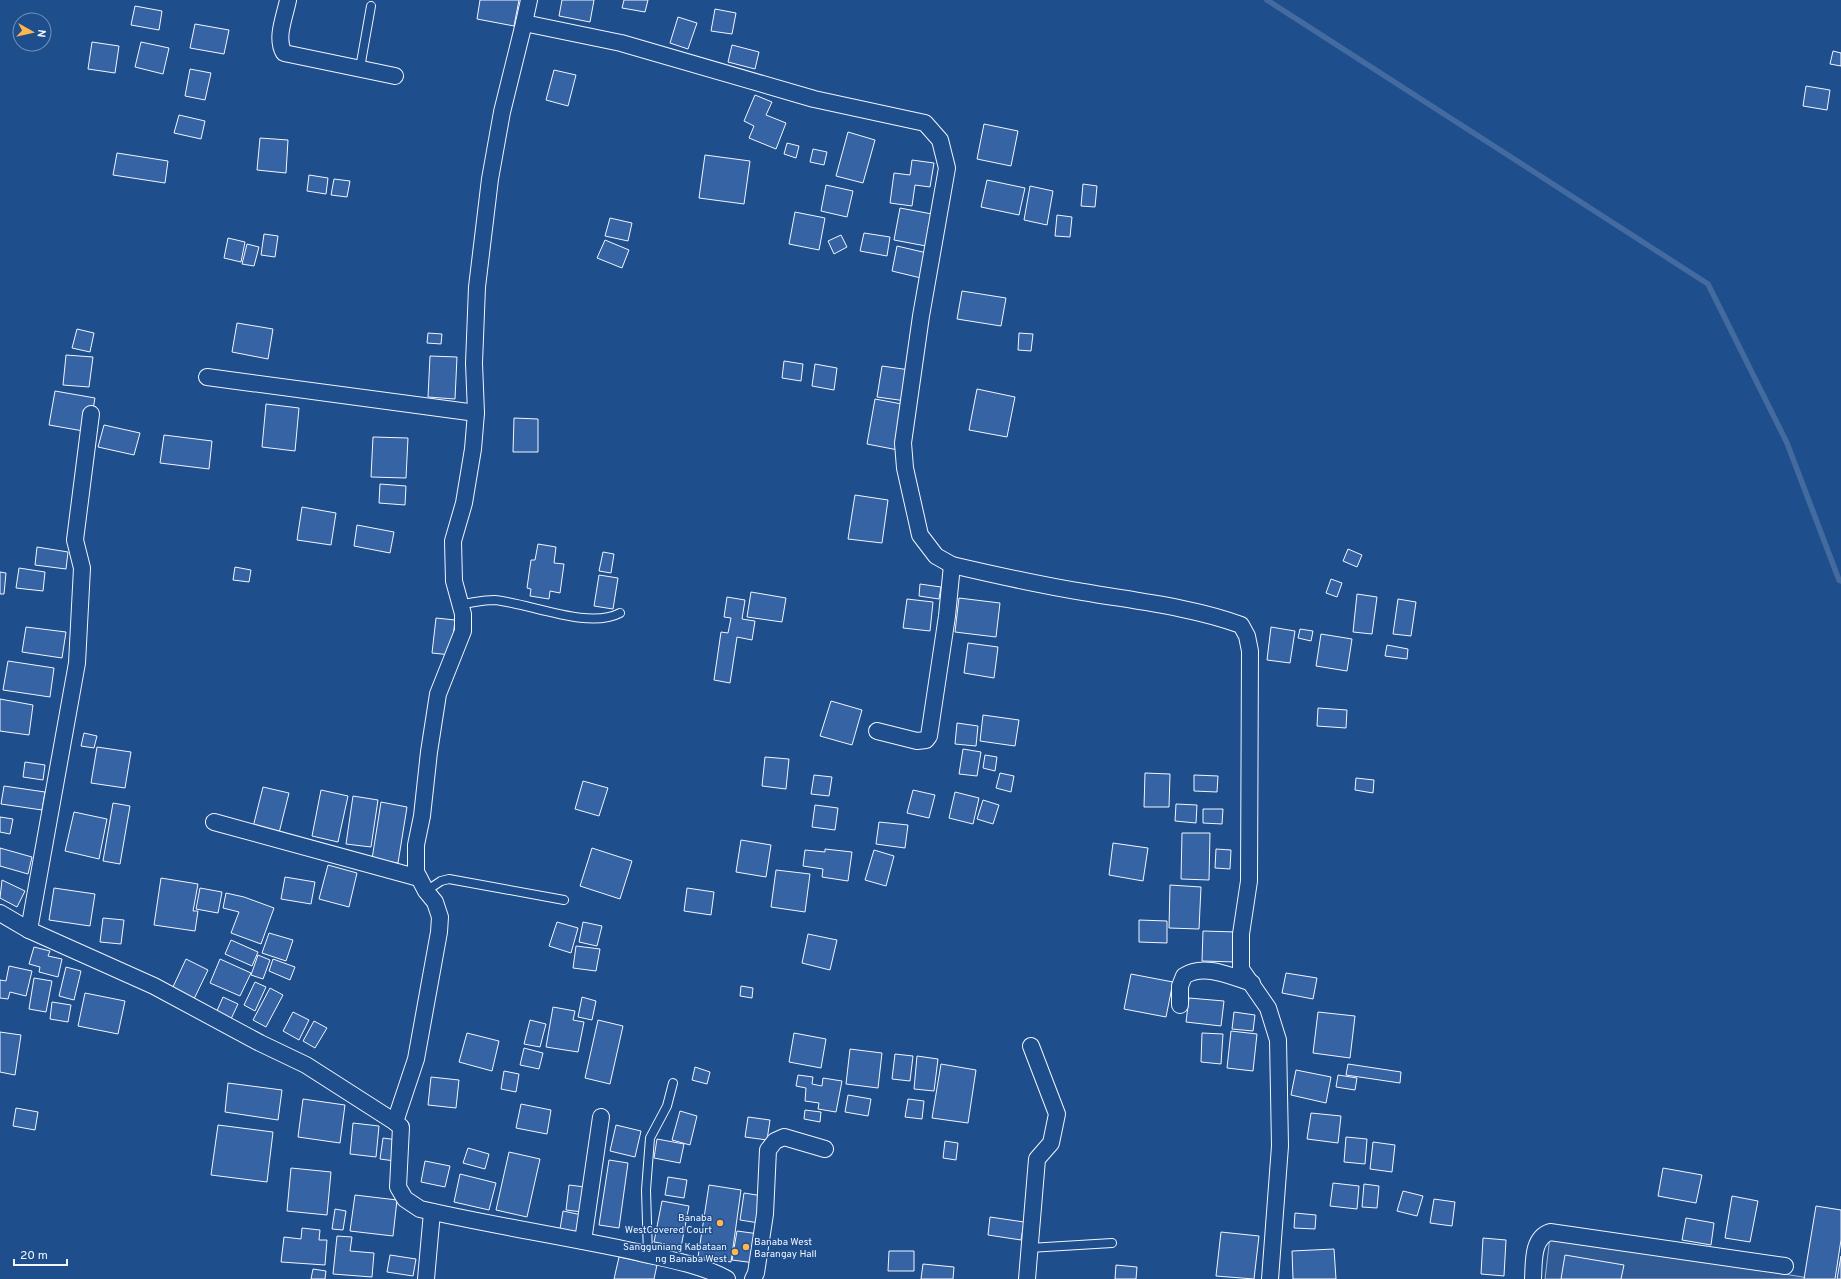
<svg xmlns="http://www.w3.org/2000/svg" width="1841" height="1279" font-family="Overpass,sans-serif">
<rect width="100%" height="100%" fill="#1f4e8c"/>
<path fill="#305b95" stroke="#a8bbd7" d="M1550 1236 1815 1279H1545Z"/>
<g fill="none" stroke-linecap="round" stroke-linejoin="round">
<path stroke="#446ba0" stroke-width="5.5" d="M1267 0 1708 284 1787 443 1839 580 1841 581"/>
</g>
<g fill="#3563a3" stroke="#f2f6ff">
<path d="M480 0H519L514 26 477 19Z"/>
<path d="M562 0H594L590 22 559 16Z"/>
<path d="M624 0H648L645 12 622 8Z"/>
<path d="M135 6 162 11 159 30 131 25Z"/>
<path d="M715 9 736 13 732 34 711 31Z"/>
<path d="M678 17 697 23 688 49 670 43Z"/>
<path d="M195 24 229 30 224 54 190 48Z"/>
<path d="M92 42 119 46 115 73 88 69Z"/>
<path d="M141 42 169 48 163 74 135 67Z"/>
<path d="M732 45 759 52 755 69 728 62Z"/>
<path d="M1833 51 1841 53V66L1830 64Z"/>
<path d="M190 69 211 73 205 100 185 96Z"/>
<path d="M554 70 576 75 568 106 546 100Z"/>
<path d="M1806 86 1830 90 1827 110 1803 106Z"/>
<path d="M755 95 772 102 766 115 786 123 776 149 749 138 754 126 744 121Z"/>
<path d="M179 115 205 121 201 139 174 133Z"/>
<path d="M984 124 1018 131 1011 166 977 159Z"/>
<path d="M848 132 875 140 863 183 836 176Z"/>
<path d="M260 138 288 140 286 173 257 170Z"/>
<path d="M787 143 799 146 796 158 784 154Z"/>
<path d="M813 149 827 152 824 165 810 162Z"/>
<path d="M117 153 168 161 165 183 113 175Z"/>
<path d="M705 155 750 161 744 204 699 198Z"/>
<path d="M912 160 934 163 930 187 915 185 912 206 890 203 894 173 910 175Z"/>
<path d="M309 175 328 178 326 194 307 191Z"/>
<path d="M334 179 350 181 347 197 331 195Z"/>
<path d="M987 180 1025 188 1019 215 981 207Z"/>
<path d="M1083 184 1097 186 1095 207 1081 206Z"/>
<path d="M826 185 853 191 847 217 821 211Z"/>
<path d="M1030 186 1053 191 1047 225 1024 220Z"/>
<path d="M900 208 932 214 926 246 894 240Z"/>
<path d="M795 212 825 218 819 250 789 244Z"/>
<path d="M1057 215 1072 217 1070 237 1055 236Z"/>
<path d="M610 218 632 223 628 241 605 236Z"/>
<path d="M864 233 890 237 887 256 860 251Z"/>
<path d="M264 234 278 236 275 257 261 255Z"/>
<path d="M841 235 847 247 834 254 828 241Z"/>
<path d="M228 238 245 242 241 262 224 258Z"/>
<path d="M605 240 629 250 622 268 597 258Z"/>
<path d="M247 244 259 247 254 266 242 264Z"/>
<path d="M897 246 927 253 921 278 892 271Z"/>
<path d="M962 291 1006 298 1001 326 957 319Z"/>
<path d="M237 323 273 329 268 359 232 352Z"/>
<path d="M77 329 94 333 90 352 72 348Z"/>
<path d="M428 333 442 334 441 344 427 343Z"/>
<path d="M1019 333 1033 334 1031 351 1018 350Z"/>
<path d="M66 355 93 357 89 387 63 385Z"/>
<path d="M430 356 457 357 455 399 428 397Z"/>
<path d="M784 361 803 364 801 381 782 378Z"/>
<path d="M815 364 837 368 834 390 812 386Z"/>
<path d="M882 366 910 370 906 401 877 397Z"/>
<path d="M977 389 1015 397 1007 437 969 430Z"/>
<path d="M55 391 95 398 89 432 49 425Z"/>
<path d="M875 399 907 405 898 450 867 444Z"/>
<path d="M266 404 299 408 295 451 262 447Z"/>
<path d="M514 418 538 419V452H513Z"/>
<path d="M104 425 140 433 134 455 98 447Z"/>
<path d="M164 435 212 441 209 469 160 463Z"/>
<path d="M373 437 408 438 406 478 371 477Z"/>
<path d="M380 484 406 486 405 505 379 503Z"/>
<path d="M855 495 888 500 882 543 848 539Z"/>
<path d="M302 507 336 513 331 545 297 540Z"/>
<path d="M357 525 394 532 390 553 354 546Z"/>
<path d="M538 544 556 547 554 563 564 564 560 593 550 591 549 599 530 596 531 589 527 588 531 560H535Z"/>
<path d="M37 547 68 552 66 569 35 565Z"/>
<path d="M1348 549 1362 555 1357 567 1343 561Z"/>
<path d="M603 552 614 554 611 573 599 571Z"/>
<path d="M235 567 251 570 249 582 233 580Z"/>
<path d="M19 568 45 572 43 591 16 588Z"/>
<path d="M0 572 6 573 4 594H0Z"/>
<path d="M599 575 618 578 613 609 594 606Z"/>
<path d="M1331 579 1342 583 1337 597 1326 593Z"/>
<path d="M920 584 941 587 939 599 919 596Z"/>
<path d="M751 592 786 598 782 622 747 617Z"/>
<path d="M1357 594 1377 597 1372 634 1353 632Z"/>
<path d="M727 597 745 600 742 619 755 621 752 640 737 637 730 683 714 680 721 632 728 633 731 618 724 617Z"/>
<path d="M959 598 1000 603 996 637 955 632Z"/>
<path d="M907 599 933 602 930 631 903 628Z"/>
<path d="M1398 599 1416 602 1411 636 1393 634Z"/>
<path d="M436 618 455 620 451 655 432 653Z"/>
<path d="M26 627 66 632 62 658 22 652Z"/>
<path d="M1271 627 1295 631 1290 663 1267 660Z"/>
<path d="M1300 629 1313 631 1311 641 1298 638Z"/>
<path d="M1321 634 1352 639 1347 671 1316 666Z"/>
<path d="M968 643 998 647 994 678 964 673Z"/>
<path d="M1387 645 1408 649 1407 659 1385 656Z"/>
<path d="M8 661 54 668 50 697 3 690Z"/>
<path d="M0 699 33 705 29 735 0 731Z"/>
<path d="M831 701 862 710 852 745 820 736Z"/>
<path d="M1318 708 1347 710 1346 728 1317 726Z"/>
<path d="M983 715 1019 720 1015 746 980 741Z"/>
<path d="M957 723 978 726 976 746 955 744Z"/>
<path d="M84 733 97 736 94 748 81 746Z"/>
<path d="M97 747 131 752 125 788 91 783Z"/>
<path d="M963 749 981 752 977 776 959 774Z"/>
<path d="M985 755 997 757 995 771 983 768Z"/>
<path d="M765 757 789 759 786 789 762 786Z"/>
<path d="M25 762 45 765 43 780 23 777Z"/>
<path d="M1000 773 1014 776 1011 792 996 788Z"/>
<path d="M1145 773 1170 774 1169 807H1144Z"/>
<path d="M814 775 832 777 829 796 811 794Z"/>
<path d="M1194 775 1218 776 1217 792 1194 791Z"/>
<path d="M1356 778 1374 780 1373 793 1355 790Z"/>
<path d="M583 781 608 788 599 816 575 809Z"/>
<path d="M4 786 45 792 42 810 1 804Z"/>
<path d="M263 787 289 793 279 833 253 827Z"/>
<path d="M321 790 348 796 338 842 312 836Z"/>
<path d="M913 790 935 795 929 818 907 813Z"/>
<path d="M955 792 979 798 973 824 949 818Z"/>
<path d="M353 796 378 800 371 847 346 844Z"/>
<path d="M983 800 999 805 993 824 977 819Z"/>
<path d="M381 802 407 807 398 863 372 859Z"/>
<path d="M113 803 130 806 120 864 103 861Z"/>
<path d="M1176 804 1197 805 1196 823 1175 821Z"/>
<path d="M815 805 838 808 835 830 812 827Z"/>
<path d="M1203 809H1223L1222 824 1203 823Z"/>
<path d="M74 812 107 819 99 859 65 851Z"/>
<path d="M0 817 13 819 10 834 0 832Z"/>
<path d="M879 822 908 825 905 848 876 844Z"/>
<path d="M1182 833H1210L1209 880 1181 879Z"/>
<path d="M741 840 771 845 766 877 736 872Z"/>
<path d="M1113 843 1148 848 1143 881 1109 875Z"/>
<path d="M0 848 32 857 28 874 0 866Z"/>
<path d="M592 848 632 861 620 899 580 886Z"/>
<path d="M825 849 852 852 848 881 822 877 823 869 803 866 805 850 825 852Z"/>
<path d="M1216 849 1231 850 1230 869 1215 868Z"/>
<path d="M874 850 894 856 886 886 865 880Z"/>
<path d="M328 865 357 873 349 907 319 899Z"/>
<path d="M776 870 810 874 805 912 771 907Z"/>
<path d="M285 877 315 882 311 904 281 899Z"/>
<path d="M161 878 198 884 193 911H198L195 931 154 925Z"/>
<path d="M2 880 25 891 17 907 0 898Z"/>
<path d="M1170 885 1201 887 1199 929 1169 928Z"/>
<path d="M54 888 95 894 90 926 49 920Z"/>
<path d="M200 888 222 892 218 913 196 909Z"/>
<path d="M687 888 714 892 711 915 684 911Z"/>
<path d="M226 893 244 897 274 908 261 944 231 933 239 912 223 908Z"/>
<path d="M103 918 124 920 121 944 100 942Z"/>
<path d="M1139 920 1167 921V943L1139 942Z"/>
<path d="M557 922 578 928 571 953 549 946Z"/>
<path d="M583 922 602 926 597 946 579 942Z"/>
<path d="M1203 931 1237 932 1236 962 1202 961Z"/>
<path d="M269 933 293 940 286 961 262 953Z"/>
<path d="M808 934 837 940 830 970 802 963Z"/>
<path d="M231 940 258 952 252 966 225 954Z"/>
<path d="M576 946 600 949 596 971 573 968Z"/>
<path d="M34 947 50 951 48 956 62 959 58 977 39 972 40 967 29 964Z"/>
<path d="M258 955 270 960 263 979 251 975Z"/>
<path d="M186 959 208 970 194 999 172 989Z"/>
<path d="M220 959 251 973 240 996 210 983Z"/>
<path d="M273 959 295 967 290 980 269 971Z"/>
<path d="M9 966 32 971 26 996 10 992 8 999 0 998V980L6 981Z"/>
<path d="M66 967 81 971 74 1000 59 996Z"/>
<path d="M1286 973 1317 978 1313 999 1282 993Z"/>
<path d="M1131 974 1173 982 1166 1017 1124 1009Z"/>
<path d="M34 978 52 981 46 1012 29 1009Z"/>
<path d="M255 982 266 987 255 1011 244 1005Z"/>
<path d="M741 986 753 988 752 998 740 996Z"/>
<path d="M270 988 283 995 266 1027 253 1020Z"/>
<path d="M85 993 125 1001 118 1034 78 1026Z"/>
<path d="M223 997 238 1004 231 1019 216 1013Z"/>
<path d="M582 997 596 1001 592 1020 578 1017Z"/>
<path d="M1189 998 1224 1001 1221 1026 1186 1022Z"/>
<path d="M52 1002 71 1005 68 1022 50 1019Z"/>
<path d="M553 1007 575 1011 573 1020 584 1022 578 1052 546 1047Z"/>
<path d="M293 1012 309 1020 299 1040 283 1031Z"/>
<path d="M1234 1012 1255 1015 1253 1031 1232 1029Z"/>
<path d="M1318 1012 1355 1016 1350 1058 1313 1053Z"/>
<path d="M530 1020 546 1024 540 1047 524 1044Z"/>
<path d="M598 1020 623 1026 610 1084 585 1078Z"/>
<path d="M314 1021 327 1028 315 1048 303 1041Z"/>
<path d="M1231 1031 1257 1034 1253 1071 1227 1068Z"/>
<path d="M0 1032 21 1035 15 1075 0 1072Z"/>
<path d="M467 1033 499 1041 492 1071 459 1062Z"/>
<path d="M794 1033 826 1039 821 1068 789 1062Z"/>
<path d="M1202 1033 1223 1034 1221 1064 1201 1062Z"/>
<path d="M524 1048 543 1053 539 1069 520 1065Z"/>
<path d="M850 1049 882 1053 878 1088 846 1084Z"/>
<path d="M895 1054 913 1056 910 1081 892 1079Z"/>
<path d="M917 1056 938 1059 934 1091 914 1089Z"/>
<path d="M941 1064 976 1070 968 1123 932 1118Z"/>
<path d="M1348 1064 1401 1072 1400 1083 1346 1075Z"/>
<path d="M695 1067 710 1072 707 1084 692 1080Z"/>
<path d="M1296 1070 1331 1077 1326 1103 1291 1095Z"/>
<path d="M504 1071 519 1074 516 1092 501 1089Z"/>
<path d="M798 1075 813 1077 812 1084 822 1086 823 1078 842 1081 836 1112 818 1109 819 1103 805 1101 806 1088 796 1086Z"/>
<path d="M1338 1075 1357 1078 1355 1090 1336 1087Z"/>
<path d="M431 1077 459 1080 456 1108 428 1105Z"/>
<path d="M228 1083 282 1090 278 1120 225 1112Z"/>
<path d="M848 1095 871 1099 868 1116 845 1112Z"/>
<path d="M303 1099 345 1105 340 1143 298 1137Z"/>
<path d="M908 1099 924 1101 922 1119 905 1117Z"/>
<path d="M521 1104 551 1110 547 1134 516 1128Z"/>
<path d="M16 1108 38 1112 35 1130 13 1126Z"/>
<path d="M805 1110 821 1112 820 1122 804 1119Z"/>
<path d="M680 1111 697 1116 690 1145 672 1140Z"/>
<path d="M1311 1113 1341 1116 1338 1143 1307 1139Z"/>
<path d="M748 1117 770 1120 767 1140 745 1137Z"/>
<path d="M353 1123 379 1126 376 1157 350 1154Z"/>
<path d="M218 1125 273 1132 267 1182 211 1175Z"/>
<path d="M616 1125 641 1131 635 1157 610 1151Z"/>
<path d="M1346 1137 1367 1139 1365 1164 1344 1162Z"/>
<path d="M383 1138 398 1140 395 1161 380 1159Z"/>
<path d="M657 1139 684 1144 680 1163 654 1158Z"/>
<path d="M945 1141 958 1143 956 1160 943 1158Z"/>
<path d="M1373 1142 1395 1145 1392 1172 1370 1169Z"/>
<path d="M468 1148 489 1154 485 1169 463 1163Z"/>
<path d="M509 1152 540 1159 527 1217 496 1210Z"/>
<path d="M609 1160 628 1163 619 1228 599 1225Z"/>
<path d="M425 1161 450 1166 445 1187 421 1182Z"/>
<path d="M291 1168 331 1172 327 1215 287 1211Z"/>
<path d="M1663 1168 1702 1175 1696 1203 1658 1196Z"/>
<path d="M460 1174 496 1183 489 1210 454 1202Z"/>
<path d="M668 1177 687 1180 684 1198 665 1195Z"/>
<path d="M1333 1183 1359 1186 1357 1209 1330 1206Z"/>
<path d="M1364 1184 1379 1186 1377 1208 1362 1207Z"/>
<path d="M569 1185 585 1187 582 1212 566 1210Z"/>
<path d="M709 1185 741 1190 731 1262 698 1257Z"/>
<path d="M1403 1191 1423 1196 1417 1216 1397 1211Z"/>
<path d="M744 1193 763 1196 759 1223 740 1220Z"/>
<path d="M355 1195 397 1200 393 1236 350 1231Z"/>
<path d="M1732 1196 1758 1201 1750 1242 1725 1238Z"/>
<path d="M1434 1199 1455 1202 1452 1226 1430 1223Z"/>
<path d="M662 1201 689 1206 681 1247 654 1242Z"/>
<path d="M1816 1206 1841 1210V1240L1835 1279H1804Z"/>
<path d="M335 1209 346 1211 343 1230 332 1229Z"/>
<path d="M563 1211 582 1215 578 1232 560 1229Z"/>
<path d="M1295 1213 1316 1215 1315 1229 1294 1228Z"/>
<path d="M990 1217 1024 1222 1021 1240 988 1235Z"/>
<path d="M1686 1218 1714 1223 1711 1245 1682 1240Z"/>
<path d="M302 1228 320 1230 319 1240H327L325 1265 281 1262 284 1237 301 1239Z"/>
<path d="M737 1231 759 1234 755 1263 732 1260Z"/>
<path d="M1221 1232 1259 1236 1254 1279 1216 1276Z"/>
<path d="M337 1236 352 1237 350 1251 374 1253 372 1277 333 1274Z"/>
<path d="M1483 1238 1506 1240 1504 1276 1481 1274Z"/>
<path d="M1334 1249 1336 1279H1293L1292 1251Z"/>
<path d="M889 1251H914V1271H888Z"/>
<path d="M390 1255 416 1259 413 1276 387 1272Z"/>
<path d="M1565 1255 1624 1265 1621 1279H1561Z"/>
<path d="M1841 1256V1279H1837Z"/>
<path d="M619 1257 657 1265 654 1279H614Z"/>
<path d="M923 1264 954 1267 953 1279H921Z"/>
<path d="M1116 1265 1137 1267 1136 1279H1115Z"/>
<path d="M313 1269 326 1271 325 1279H311Z"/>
</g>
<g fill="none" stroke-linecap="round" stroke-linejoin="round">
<defs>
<g id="lane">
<path d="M360 68 371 6"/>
<path d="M460 604C471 603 483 600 494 600 529 603 588 630 620 613"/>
<path d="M426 891 441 881 449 879 564 900"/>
<path d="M1029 1248 1112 1243"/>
<path d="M648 1255 646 1190 650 1138 667 1106 673 1083"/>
</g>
<g id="street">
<path d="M288 0C285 16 275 38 284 53L395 76"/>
<path d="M529 0 524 23 621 43 814 99 925 123 940 140 947 168 921 316 903 443 905 468 920 535 936 556 952 565C995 575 1039 585 1083 592 1135 601 1192 607 1241 625L1247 636 1250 651 1249 881 1241 934V969L1268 1008 1278 1040 1280 1146 1270 1279"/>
<path d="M207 377 476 413"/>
<path d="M877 731 917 741 926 740 929 736 947 616 952 565"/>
<path d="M214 822 419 878"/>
<path d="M0 913 29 930 154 986 260 1043 306 1065 395 1122 401 1127 398 1187 405 1199 420 1209C490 1225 561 1236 632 1251 664 1259 698 1263 727 1279"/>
<path d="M29 930 77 663 82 568 75 540 91 414"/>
<path d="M1180 1005V986L1184 976C1204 963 1230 976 1252 983"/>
<path d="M395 1122 416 1059 439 932 440 917 435 902 426 891 416 872V845L422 816 429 752 438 694 463 631V614L454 581 453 541 464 503 473 449 476 413 474 363 477 287 490 179 502 112 524 23"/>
<path d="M583 1241 601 1117"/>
<path d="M426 1279 432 1212"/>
<path d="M753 1279 756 1273 765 1214 768 1150 775 1141 784 1137 825 1149"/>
<path d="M1027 1279 1037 1159 1051 1143 1057 1114 1031 1046"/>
<path d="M1533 1279C1534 1262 1532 1238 1550 1232L1785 1266"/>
</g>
</defs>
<use href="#lane" stroke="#f2f6ff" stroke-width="10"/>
<use href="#street" stroke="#f2f6ff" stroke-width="18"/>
<use href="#lane" stroke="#1f4e8c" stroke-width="8"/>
<use href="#street" stroke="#1f4e8c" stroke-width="16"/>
</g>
<g fill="#ffb74d" stroke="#1f4e8c" stroke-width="1.5">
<circle cx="720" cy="1223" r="4"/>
<circle cx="746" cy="1247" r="4"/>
<circle cx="735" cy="1252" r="4"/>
</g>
<g text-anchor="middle" stroke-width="3" stroke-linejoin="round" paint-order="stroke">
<g font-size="10" fill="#f2f6ff" stroke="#1f4e8c" text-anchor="end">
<text x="712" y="1221">Banaba<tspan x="712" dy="12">WestCovered Court</tspan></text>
<text x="754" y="1245" text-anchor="start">Banaba West<tspan x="754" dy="12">Barangay Hall</tspan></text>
<text x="727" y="1250">Sangguniang Kabataan<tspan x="727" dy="12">ng Banaba West</tspan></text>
</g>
</g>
<g transform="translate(32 32) rotate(98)"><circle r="19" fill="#1f4e8c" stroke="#7391ba"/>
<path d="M0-3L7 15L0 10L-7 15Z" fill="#ffb74d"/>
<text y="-6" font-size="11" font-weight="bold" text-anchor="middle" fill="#f2f6ff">N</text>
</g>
<path d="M14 1259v6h53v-6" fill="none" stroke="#f2f6ff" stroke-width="2"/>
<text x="20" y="1259" font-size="12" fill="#f2f6ff" stroke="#1f4e8c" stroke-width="3" paint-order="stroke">20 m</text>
</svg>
